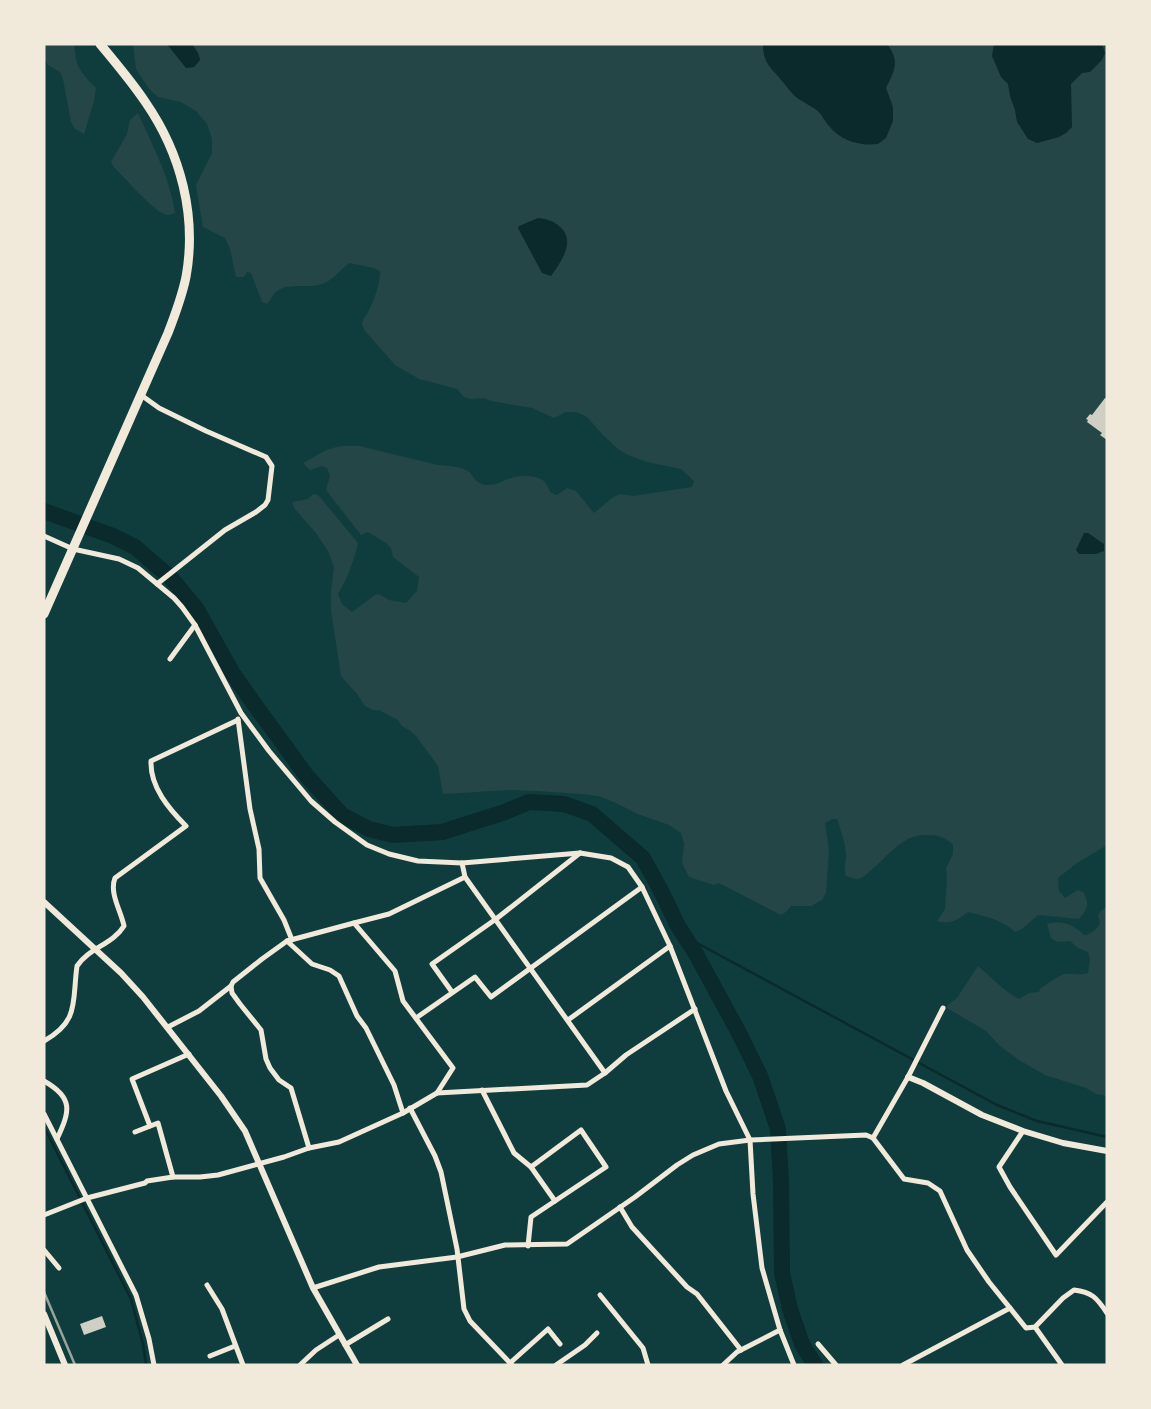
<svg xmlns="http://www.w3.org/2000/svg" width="1151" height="1409" font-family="'Open Sans',sans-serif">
<rect width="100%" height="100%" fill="#0f3d3e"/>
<g fill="#244646">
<path d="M44 44H74C75 50 75 57 77 63 79 70 90 83 96 88L94 101 84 134 75 129 71 122 63 79 60 72 48 65 44 57Z"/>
<path d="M133 44H167L186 68 194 67 200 60 198 53 192 44H1107V845L1077 863 1058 878 1059 891 1065 898 1078 890 1083 892C1090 903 1088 909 1079 919L1038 915 1022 929 1015 932C1003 920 985 916 968 912 957 920 951 925 937 921L945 909 947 878 946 868 953 854V845C947 838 938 835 929 835 902 833 889 856 870 871 867 874 862 879 856 879 855 879 847 876 846 876 843 867 847 862 846 853 845 842 841 831 837 819H832L825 823 829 850 826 893 822 900 811 906H791L786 912 781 915 719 883 714 885 689 877 682 863 684 844 681 833 669 825 638 814 614 802 598 796 581 794 537 791 511 790 443 794 438 766 416 736 409 730 402 726 398 720 379 710H373L365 706 357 694 341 676 331 611V592L334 567 328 551 316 533 294 508 292 502 308 499 313 494 318 495 358 543C354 561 348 577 338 594L342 604 352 612 375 595 379 594 389 600 406 603 417 591 419 577 393 557 391 548 386 543 368 532 361 535 326 490 330 476 327 468 322 466 310 470 303 463C325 451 331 444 359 446L438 465C447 466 458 466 466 470 475 474 473 484 487 485 496 485 500 482 508 479 518 475 537 474 545 482 547 485 549 489 550 492L557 495 567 488 576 491 594 513 612 498 620 494 633 496 692 487 694 481 681 469 647 462 628 455 618 449 603 435 587 417 576 412H566L554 418 532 408 491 401 484 398 471 399 464 397 457 389 419 379 395 365 365 331C363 326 361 325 363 320 365 316 368 313 369 310 375 299 380 283 380 271L374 268 349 263C341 269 332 281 322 284 308 289 289 282 277 291 272 294 271 300 267 304L262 302 251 273 247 272 244 277H236L230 249 225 238 203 227 196 185 212 153V139L207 124 196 111 181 102 158 97 150 90 136 69Z"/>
<path d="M138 113C152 145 170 177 175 213 169 215 169 216 164 214 152 209 123 176 113 166L111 162 127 134 130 120Z"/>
<path d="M1107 906V1096L1096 1094 1086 1088 1045 1075 1019 1060 1000 1046 986 1031 947 1008 948 1005 957 998 978 966C990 976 1006 993 1019 999L1029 993 1039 992 1040 989C1047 984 1057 976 1065 974 1073 973 1079 976 1088 973L1090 959 1088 952 1078 948 1070 941 1057 942 1051 938 1047 924C1062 920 1073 924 1084 935 1092 934 1096 930 1100 923L1098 915 1101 911Z"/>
</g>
<g fill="#0a2a2b">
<path d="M167 44H192L198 53 200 60 194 67 186 68Z"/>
<path d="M763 44H887C900 61 895 70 886 88L893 107V121L886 138 878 144C859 146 841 141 829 126 824 121 822 113 815 109 809 105 803 102 797 98 791 93 787 87 782 81 771 67 763 64 763 44Z"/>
<path d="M994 44H1102L1105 53 1102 60 1090 72 1082 73 1071 84 1072 127 1066 133 1059 137 1037 143 1028 139 1017 122 1015 110 1010 96 1008 84 1001 77 992 56Z"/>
<path d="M538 218C546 219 552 220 559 226 577 240 561 262 551 276L542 273 518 228 519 226Z"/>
<path d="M1084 533H1088L1104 544V551L1096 554H1079L1076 550Z"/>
</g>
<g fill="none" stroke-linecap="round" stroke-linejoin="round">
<g stroke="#0a2a2b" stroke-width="2.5">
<path d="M684 936 997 1105 1037 1121 1107 1137"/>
<path d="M44 1127 131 1299 143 1344 146 1365"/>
</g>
<path stroke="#0a2a2b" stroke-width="16" d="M44 511 113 536 135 547 171 578 196 608 233 674 260 712 306 775 342 815 369 829 393 835 442 832 502 813 529 802 564 804 592 814 643 858 661 891 678 926 696 954 739 1033 760 1076 771 1108 778 1129 781 1182 782 1273 790 1309 802 1344 815 1365"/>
</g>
<g fill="#cfcfc3">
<path d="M1105 398 1107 399V440L1100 435 1102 433 1087 422 1088 420 1086 419 1090 414 1092 415Z"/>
<path d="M102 1316 106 1327 84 1335 80 1324Z"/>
</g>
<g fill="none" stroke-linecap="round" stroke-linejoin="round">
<g stroke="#f1e9da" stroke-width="5">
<path d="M141 395 159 408 206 431 266 457 272 466 268 500 265 505 256 512 225 530 157 584"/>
<path d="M44 536 73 549 119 559 138 568 174 598 182 607 195 625 241 713 269 751 311 801 335 822 367 845 389 854 418 861 462 863 580 853 611 858 628 867 642 887 670 946 726 1091 750 1140 753 1194 762 1268 780 1330 794 1365"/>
<path d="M170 659 195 625"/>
<path d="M238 719 250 809 259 849 260 878 284 920 292 940"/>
<path d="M462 863 465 877 605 1073"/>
<path d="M354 923 389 914 465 877"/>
<path d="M287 941 312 964 330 970 339 976 357 1016 366 1028 394 1085 403 1113"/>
<path d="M452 992 432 964 496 919 580 853"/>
<path d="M416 1018 475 977 491 997 642 887"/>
<path d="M568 1020 670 946"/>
<path d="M168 1027 199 1011 231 986"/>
<path d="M44 1041C80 1021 72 1001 77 966 89 948 113 944 124 926 121 911 109 893 115 878L186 826C169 809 150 787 151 761L238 720"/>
<path d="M44 1081C74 1098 70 1111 57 1139"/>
<path d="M482 1090 514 1153 531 1167 581 1130 606 1167 531 1217 528 1246"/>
<path d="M410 1108 435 1156 441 1172 457 1249 464 1309 470 1321 512 1365"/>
<path d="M44 1114 136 1295 149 1339 154 1365"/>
<path d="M150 1126 132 1079 189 1054"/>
<path d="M1023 1131 999 1167 1010 1187 1056 1255 1107 1202"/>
<path d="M135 1132 158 1123 173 1177"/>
<path d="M873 1138 908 1077 943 1008"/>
<path d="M309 1148 291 1088 279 1080 270 1068 266 1059 261 1030 240 1004 232 993 231 986 233 982 262 959 287 941 354 923 395 971 403 1001 453 1068 437 1093"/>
<path d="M531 1167 555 1201"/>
<path d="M620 1207 632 1227 687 1287 697 1294 741 1350"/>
<path d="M44 1215 87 1198 145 1183 147 1181 173 1177H200L218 1175 284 1157 309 1148 339 1142 403 1113 437 1093 587 1085 605 1073 626 1055 695 1009"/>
<path d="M44 1250 59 1268"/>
<path d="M207 1285 222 1309 243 1365"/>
<path d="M313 1288 379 1267 457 1257 505 1245 567 1244 635 1197 677 1165 693 1155 719 1144 750 1140 866 1135 873 1138 904 1179 928 1183 940 1191 967 1250 989 1282 1026 1328 1035 1327 1063 1298 1074 1290C1092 1292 1097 1298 1107 1313"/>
<path d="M600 1295 643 1348 648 1365"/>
<path d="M1035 1327 1062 1365"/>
<path d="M818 1344 836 1365"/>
<path d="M345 1345 388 1319"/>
<path d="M210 1356 235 1346"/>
<path d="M510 1363 548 1329 560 1344"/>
<path d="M300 1365 316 1350 339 1335"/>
<path d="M556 1365 585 1345 597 1333"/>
<path d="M723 1365 737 1352 780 1330"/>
<path d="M903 1365 1010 1308"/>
</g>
<g stroke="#f1e9da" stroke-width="6">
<path d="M44 902 121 973 143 997 221 1096 245 1131 313 1288 357 1365"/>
<path d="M908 1077 923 1083 982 1115 1023 1131 1063 1143 1107 1151"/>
<path d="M44 1314 65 1365"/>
</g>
<path stroke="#f1e9da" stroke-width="9" d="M44 614 168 333C175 315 182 296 186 277 197 216 181 154 146 103 132 82 116 63 100 44"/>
<path stroke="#97a49c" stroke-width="2.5" d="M44 1292 75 1365"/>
</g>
<rect width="1151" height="1409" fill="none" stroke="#f1e9da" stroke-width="91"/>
</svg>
